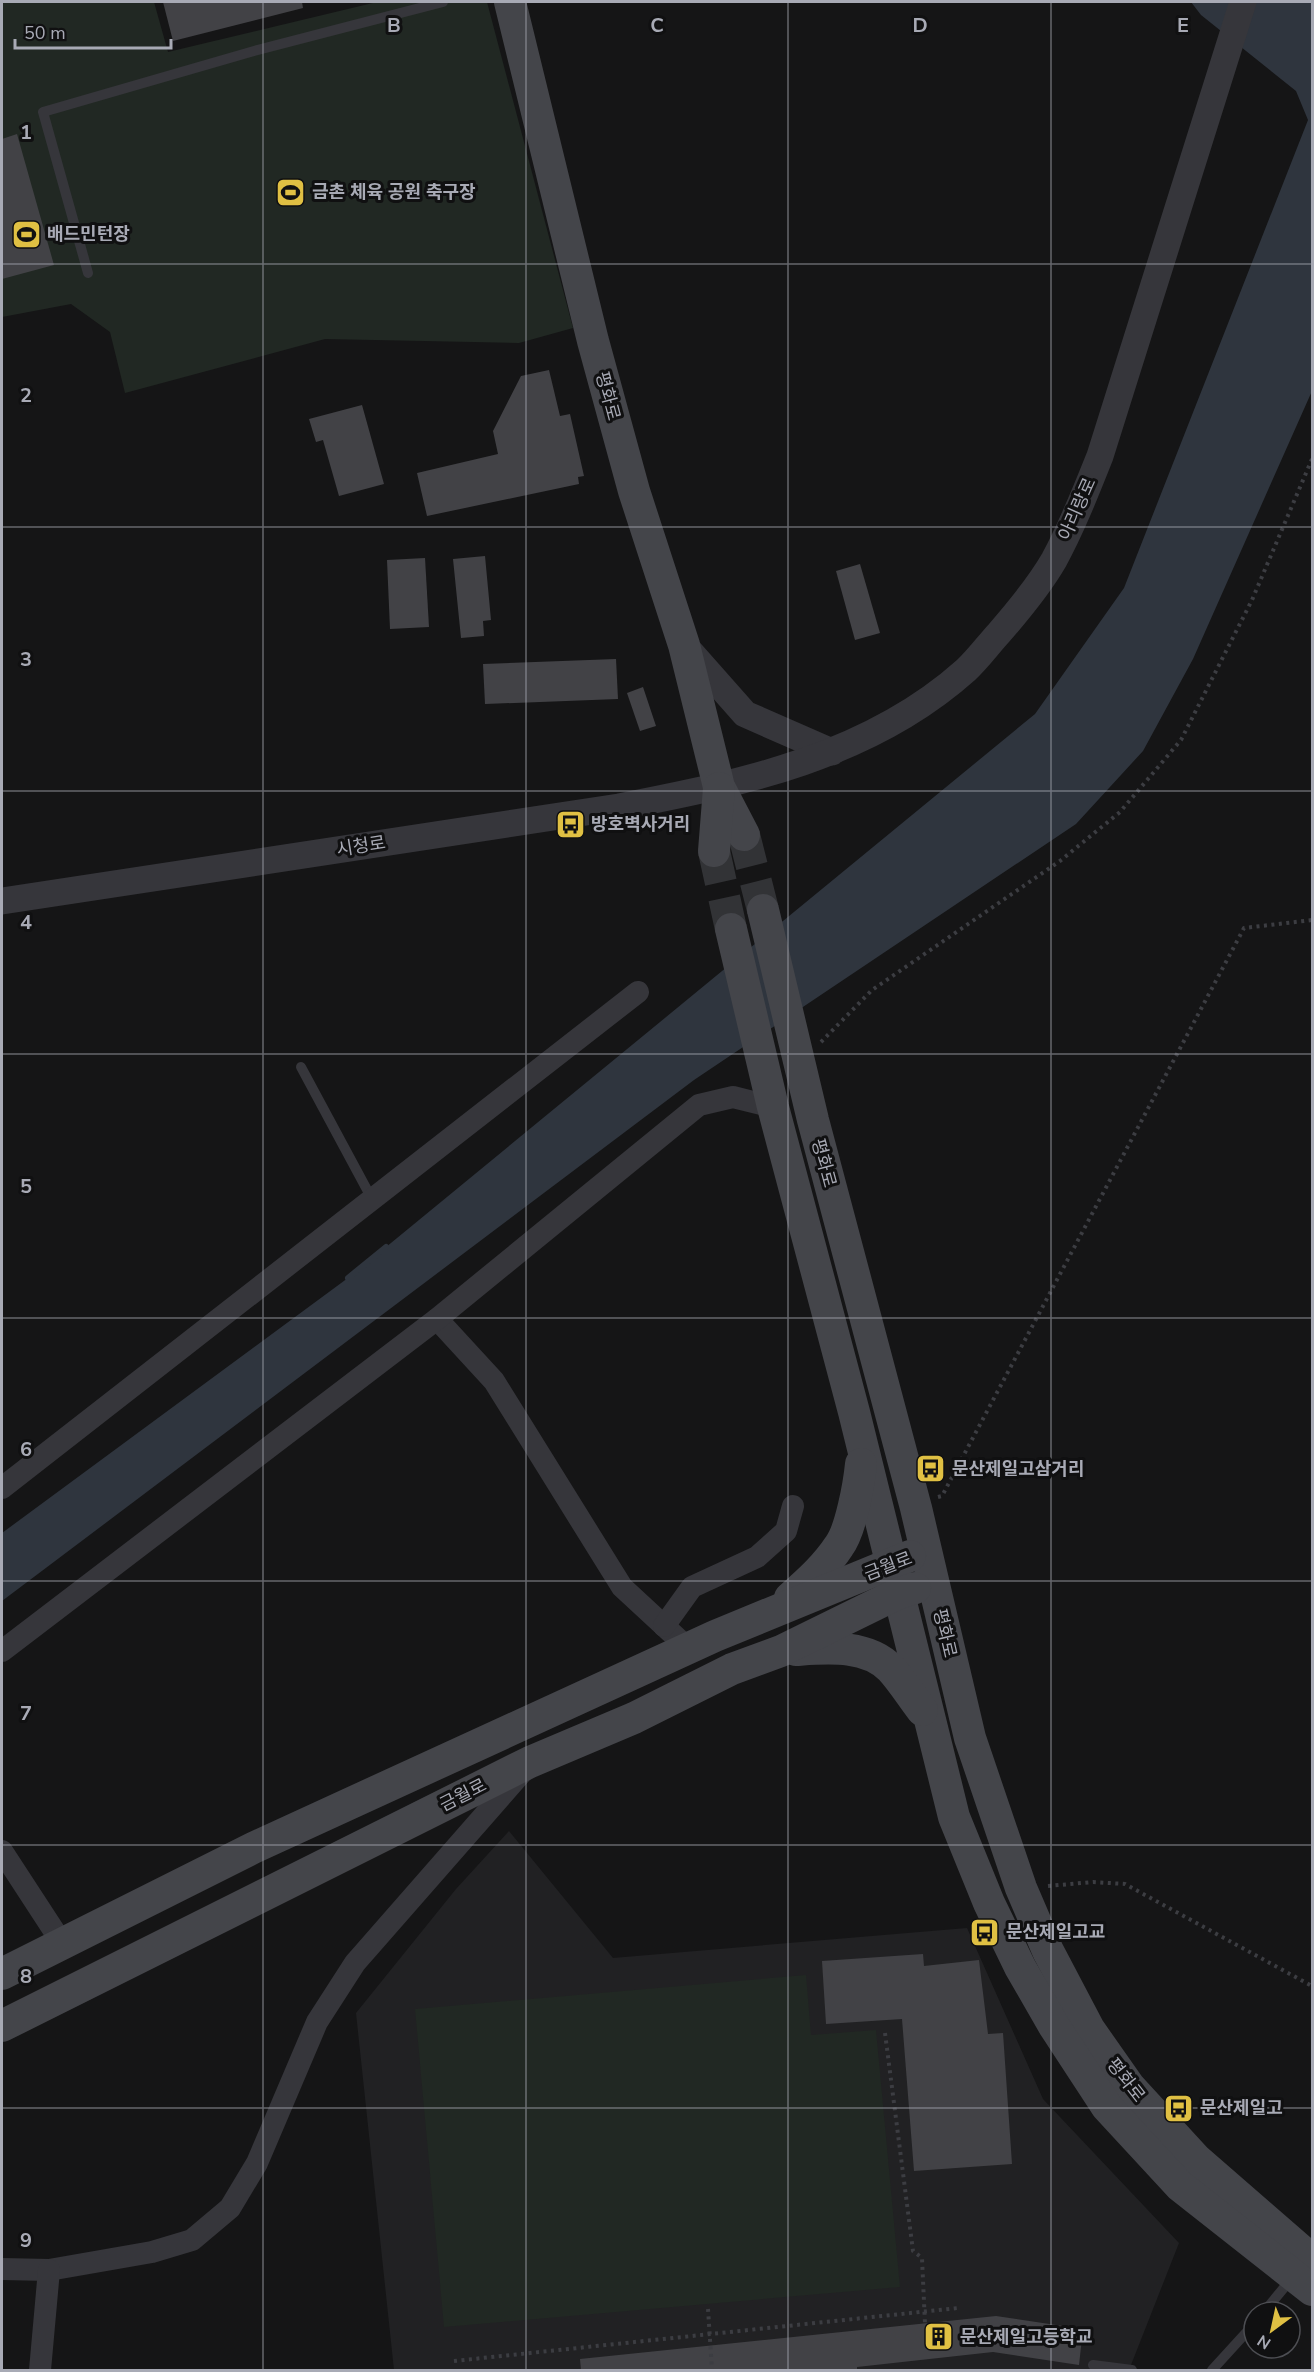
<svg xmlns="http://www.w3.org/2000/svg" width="1314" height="2372" font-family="'Nunito Sans','Noto Sans KR',sans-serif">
<rect width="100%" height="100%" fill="#151516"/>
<path fill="#212123" d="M509 1831 613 1958 967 1928 1043 2099 1179 2243 1129 2370H394L356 2013 456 1889Z"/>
<g fill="#212823">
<path d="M2 2H154L168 52 377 2H487L573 328 519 343 325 339 125 393 110 332 71 304 2 317Z"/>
<path d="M806 1975 811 2035 876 2030 900 2287 444 2327 415 2009Z"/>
</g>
<path fill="#2f353e" d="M1191 2H1312V391L1193 659 1143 751 1076 824 694 1080 2 1601V1533L352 1275 1035 714 1124 588 1308 120 1296 91 1201 15Z"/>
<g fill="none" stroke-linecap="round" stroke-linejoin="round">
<path stroke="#2f353e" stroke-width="6" d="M348 1278 386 1247"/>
</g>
<g fill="#424246">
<path d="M163 2H302L303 8 173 41Z"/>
<path d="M17 134 54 265 2 279V139Z"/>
<path d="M549 370 560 416 570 414 584 476 578 477 579 484 427 516 417 473 498 454 493 431 521 376Z"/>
<path d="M362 405 384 484 339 496 323 440 316 442 309 419Z"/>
<path d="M485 556 491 620 483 621 484 636 461 638 453 559Z"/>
<path d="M425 558 429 627 390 629 387 560Z"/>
<path d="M860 564 880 633 855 640 836 571Z"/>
<path d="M616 659 618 699 485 704 483 664Z"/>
<path d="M643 687 656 726 640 731 627 693Z"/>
<path d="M923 1954 924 1966 979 1960 988 2034 1003 2033 1012 2164 914 2171 902 2019 826 2024 822 1961Z"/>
<path d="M996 2316 1083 2329 1079 2365 993 2352 857 2367V2370H581L580 2359Z"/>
</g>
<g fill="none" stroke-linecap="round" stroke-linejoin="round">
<g stroke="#323336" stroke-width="32" stroke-dasharray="32 16" stroke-linecap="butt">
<path d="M744 835 763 910"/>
<path d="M714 851 731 929"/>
</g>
<g stroke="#3c3d42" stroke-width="4" stroke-dasharray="3 4.5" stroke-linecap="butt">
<path d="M821 1042 872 990 1060 861 1120 812 1181 740 1252 600 1312 459"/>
<path d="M938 1497 942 1496 1244 928 1312 920"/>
<path d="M1048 1886 1093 1882 1125 1884 1312 1986"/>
<path d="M885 2033 913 2251 922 2258 925 2324"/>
<path d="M708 2309 712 2370"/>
<path d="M454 2361 958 2308"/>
</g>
<g stroke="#36363b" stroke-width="10">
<path d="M88 273 43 112 254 51 443 2"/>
<path d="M301 1067 372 1199"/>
<path d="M1264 2312 1292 2278"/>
<path d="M1093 2365 1132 2370"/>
<path d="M1212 2370 1254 2324"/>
</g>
<g stroke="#36363b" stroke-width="22">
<path d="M437 1319 494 1381 622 1587 689 1649"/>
<path d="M2 1488 638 992"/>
<path d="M664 1626 692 1587 757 1557 786 1531 793 1506"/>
<path d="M2 1651 437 1319 699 1105 733 1097 773 1107"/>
<path d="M2 1851 62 1943"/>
<path d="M2 2269 49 2270 152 2252 192 2240 230 2208 257 2163 317 2022 355 1963 524 1770"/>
<path d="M40 2370 49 2270"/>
</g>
<g stroke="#36363b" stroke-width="27">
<path d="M684 645 745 714 832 752"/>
<path d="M2 901 619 807C742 783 869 757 966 670 978 659 988 645 999 633 1019 610 1039 586 1054 560 1072 527 1086 491 1100 456L1243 2"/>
</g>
<g stroke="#44454a" stroke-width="32">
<path d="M510 2 593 341 634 491 684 645 719 787 744 835"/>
<path d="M714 851 719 788"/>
<path d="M763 910 813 1120 916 1508 970 1738 1021 1888 1048 1951 1089 2029 1129 2086 1196 2159 1312 2260"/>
<path d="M731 929 773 1107 854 1412 954 1817 989 1903 1020 1967 1054 2026 1107 2107 1180 2186 1312 2290"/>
<path d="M790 1598C808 1582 826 1566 839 1546 851 1530 859 1484 861 1464"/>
<path d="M796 1650C827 1648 867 1644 891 1669 902 1681 912 1697 922 1710"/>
<path d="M2 1974 253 1848 715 1636 910 1556"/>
<path d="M2 2026 530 1762 634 1718 732 1669 781 1651 897 1594 915 1588"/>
</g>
</g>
<path fill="none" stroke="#a8aab5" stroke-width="1.5" stroke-opacity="0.55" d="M263 2V2370M526 2V2370M788 2V2370M1051 2V2370M2 264H1312M2 527H1312M2 791H1312M2 1054H1312M2 1318H1312M2 1581H1312M2 1845H1312M2 2108H1312"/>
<defs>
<symbol id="stadium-square" viewBox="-11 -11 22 22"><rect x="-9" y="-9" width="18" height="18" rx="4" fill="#e0c043" stroke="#101011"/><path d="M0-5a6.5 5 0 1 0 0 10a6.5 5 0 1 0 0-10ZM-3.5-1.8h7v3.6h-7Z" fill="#111"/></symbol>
<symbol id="bus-square" viewBox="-11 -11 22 22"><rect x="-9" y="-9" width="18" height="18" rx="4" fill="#e0c043" stroke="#101011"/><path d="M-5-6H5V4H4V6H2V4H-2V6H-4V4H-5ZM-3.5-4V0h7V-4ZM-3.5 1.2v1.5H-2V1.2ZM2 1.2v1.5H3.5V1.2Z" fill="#111"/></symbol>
<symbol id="building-square" viewBox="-11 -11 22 22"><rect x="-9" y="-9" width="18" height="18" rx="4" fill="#e0c043" stroke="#101011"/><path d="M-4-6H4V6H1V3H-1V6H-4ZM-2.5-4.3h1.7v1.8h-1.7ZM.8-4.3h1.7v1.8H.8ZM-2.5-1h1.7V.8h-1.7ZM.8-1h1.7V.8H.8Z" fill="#111"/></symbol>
</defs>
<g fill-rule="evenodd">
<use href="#stadium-square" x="274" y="176" width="33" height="33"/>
<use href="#stadium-square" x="10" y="218" width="33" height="33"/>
<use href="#bus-square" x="554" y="808" width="33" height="33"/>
<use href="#bus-square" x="914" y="1452" width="33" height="33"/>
<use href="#bus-square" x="968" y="1916" width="33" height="33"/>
<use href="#bus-square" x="1162" y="2092" width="33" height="33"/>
<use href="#building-square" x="922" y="2320" width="33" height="33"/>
</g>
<g text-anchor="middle" stroke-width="6" stroke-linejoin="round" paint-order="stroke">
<g font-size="18" font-weight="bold" fill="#a8aab5" stroke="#101011" text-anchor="start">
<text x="312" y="198">금촌 체육 공원 축구장</text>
<text x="47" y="240">배드민턴장</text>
<text x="591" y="830">방호벽사거리</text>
<text x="952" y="1475">문산제일고삼거리</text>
<text x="1006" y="1938">문산제일고교</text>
<text x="1200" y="2114">문산제일고</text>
<text x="960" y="2343">문산제일고등학교</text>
</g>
<g font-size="18" fill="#a8aab5" stroke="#101011">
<text transform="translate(608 396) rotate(75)" y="6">평화로</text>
<text transform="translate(1077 509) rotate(-66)" y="6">아리랑로</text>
<text transform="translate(361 846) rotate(-9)" y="6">시청로</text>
<text transform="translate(824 1163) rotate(75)" y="6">평화로</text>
<text transform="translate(888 1566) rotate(-21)" y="6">금월로</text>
<text transform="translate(945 1633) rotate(77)" y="6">평화로</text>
<text transform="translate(463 1795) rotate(-27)" y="6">금월로</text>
<text transform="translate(1126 2080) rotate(52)" y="6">평화로</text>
</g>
</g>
<g font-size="20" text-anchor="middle" font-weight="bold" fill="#a8aab5" stroke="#101011" stroke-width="6" stroke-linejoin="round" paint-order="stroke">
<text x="394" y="32">B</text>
<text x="657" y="32">C</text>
<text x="920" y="32">D</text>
<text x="1183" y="32">E</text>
<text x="26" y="139">1</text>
<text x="26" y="402">2</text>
<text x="26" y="666">3</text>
<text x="26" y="929">4</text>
<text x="26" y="1193">5</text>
<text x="26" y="1456">6</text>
<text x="26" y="1720">7</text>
<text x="26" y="1983">8</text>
<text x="26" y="2247">9</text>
</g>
<rect width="1314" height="2372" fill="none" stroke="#a8aab5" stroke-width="6"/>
<g transform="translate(1272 2330) rotate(213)"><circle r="28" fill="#101011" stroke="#4d4e53" stroke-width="1.5"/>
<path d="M0-4.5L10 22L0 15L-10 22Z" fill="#e0c043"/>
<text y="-9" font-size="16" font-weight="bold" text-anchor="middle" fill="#a8aab5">N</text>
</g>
<path d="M15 39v9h156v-9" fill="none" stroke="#a8aab5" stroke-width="3"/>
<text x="24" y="39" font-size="18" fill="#a8aab5" stroke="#101011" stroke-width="4.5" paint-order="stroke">50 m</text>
</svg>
